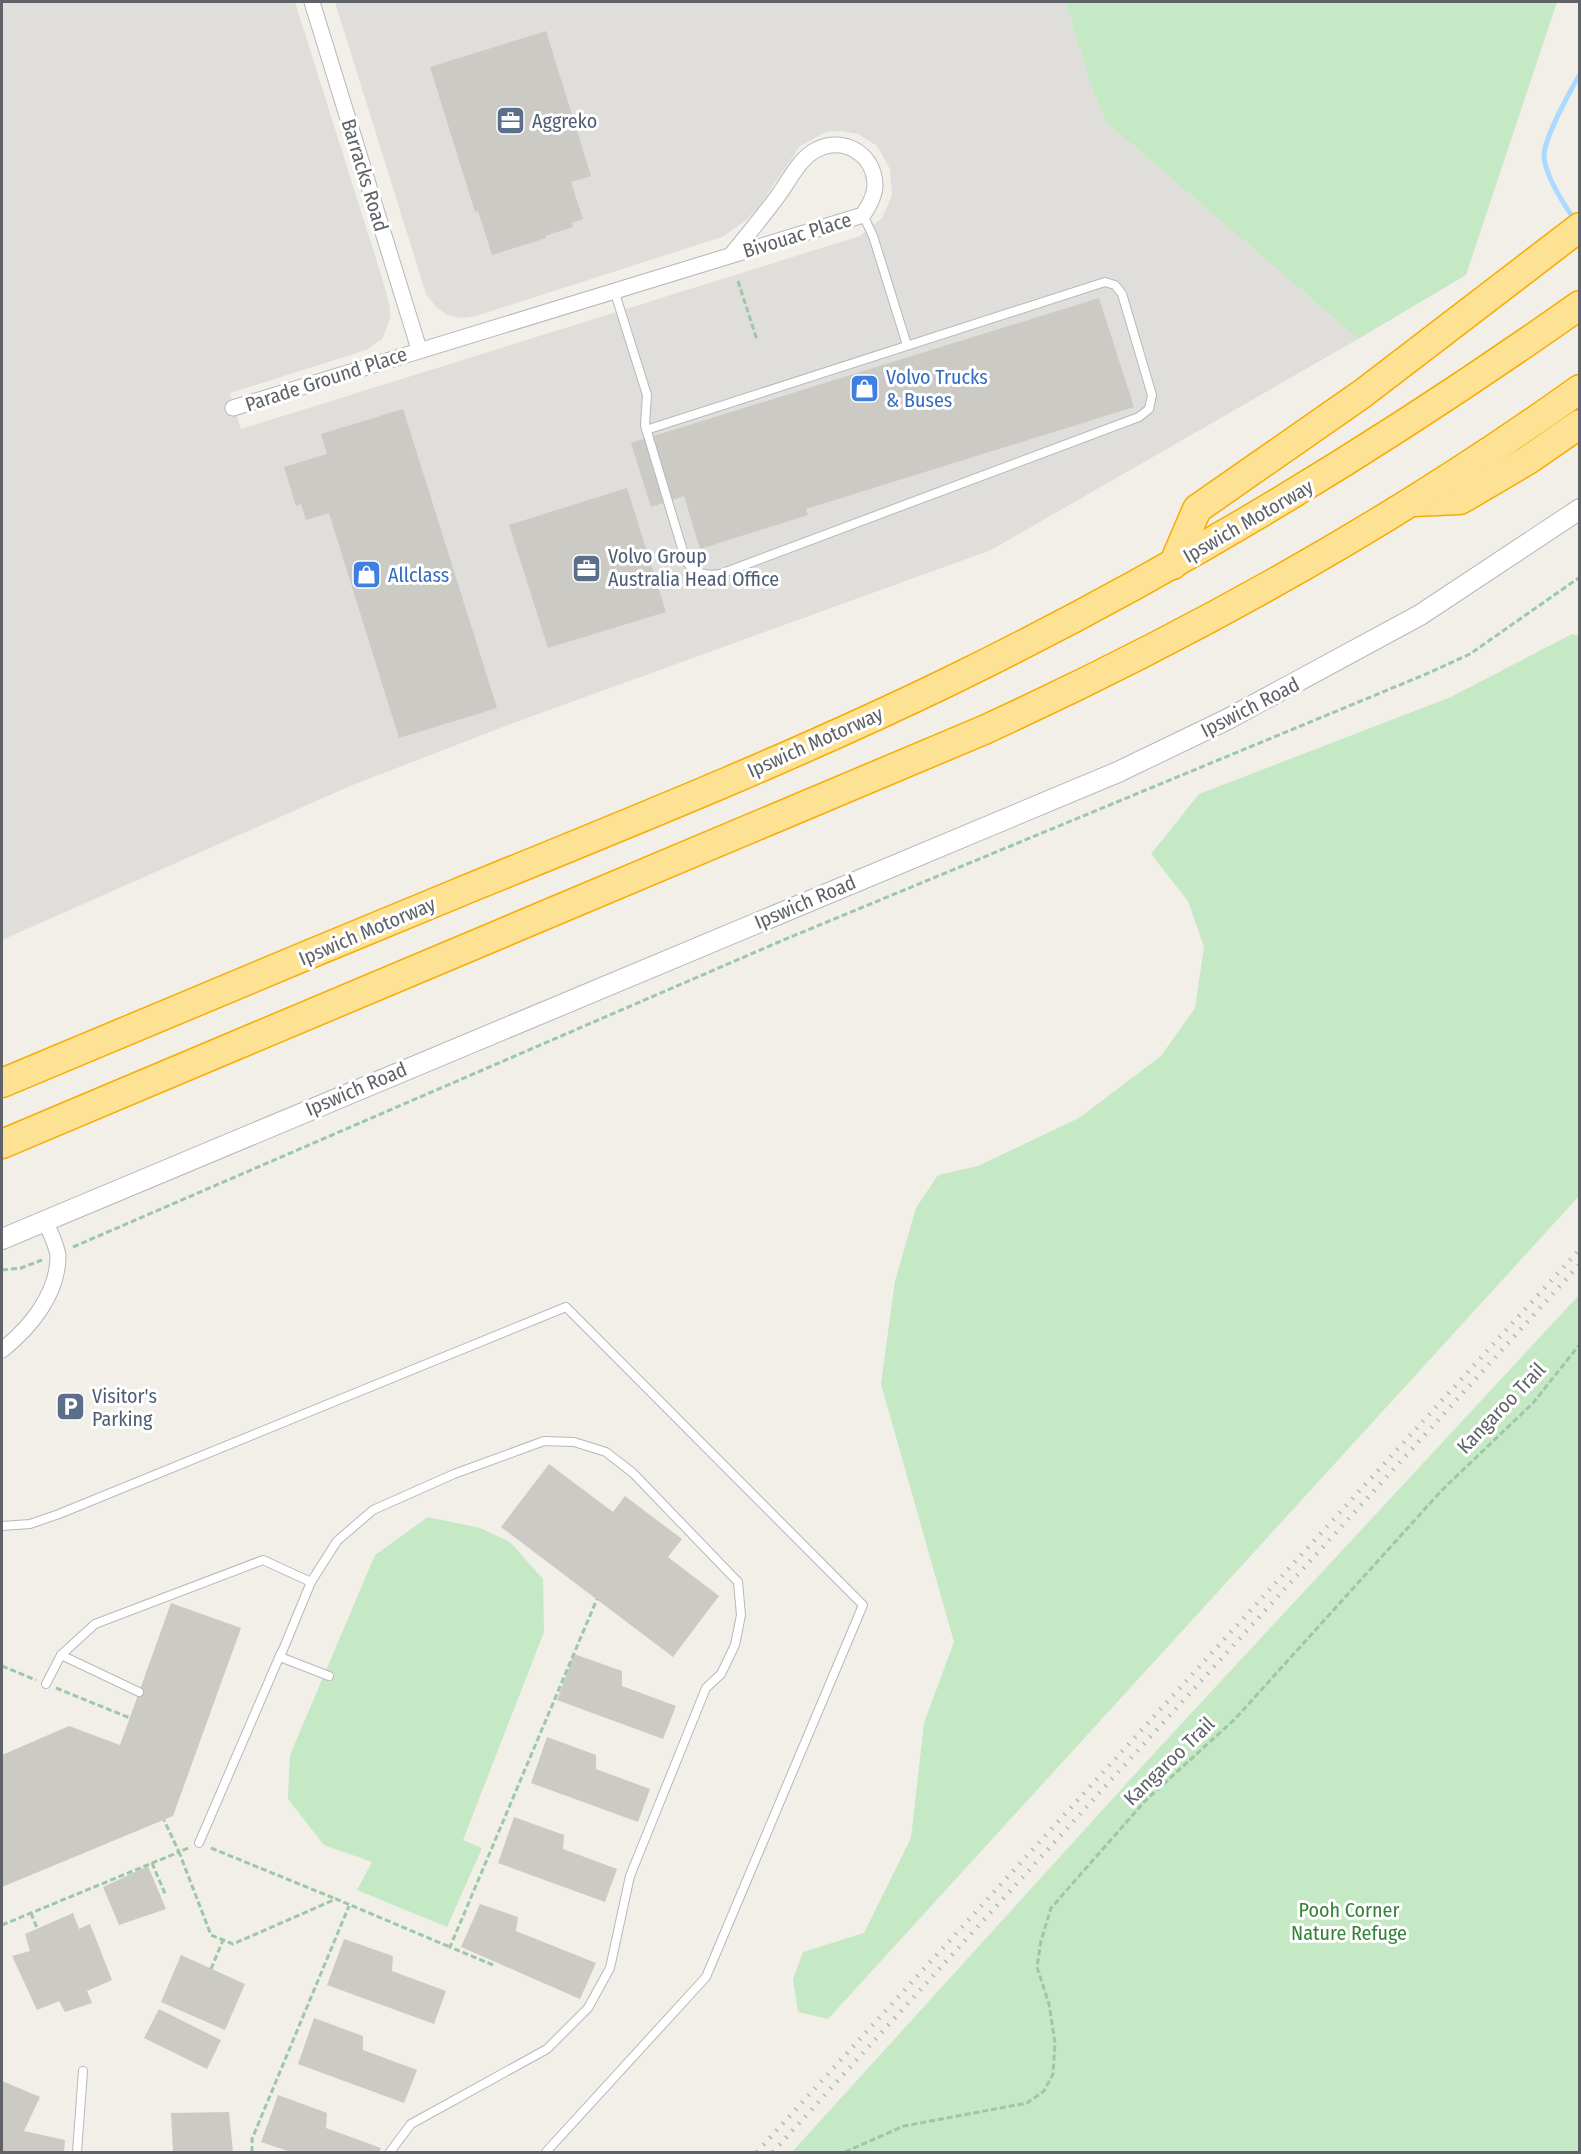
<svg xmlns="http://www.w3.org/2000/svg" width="1581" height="2154" font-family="'Fira Sans Condensed',sans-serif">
<rect width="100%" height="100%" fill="#f1efe8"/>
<path fill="#e0deda" d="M2 2H295L383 281 390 308V319L382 339 366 350 230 393 241 429 860 236 882 218 892 195 890 169 877 146 858 134 841 131 826 132 800 146 758 208 745 221 722 237 476 316 461 318 447 315 436 307 426 294 335 2H1065L1094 94 1106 122 1358 339 991 550 516 722 350 786 2 940Z"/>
<g fill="#c5e8c5">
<path d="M1065 2H1557L1466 275 1358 339 1106 122 1094 94Z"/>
<path d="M1572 634 1580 636 1579 1196 828 2019 798 2012 793 1979 803 1952 864 1933 911 1838 924 1723 954 1642 881 1384 895 1281 916 1208 938 1175 978 1166 1079 1118 1161 1056 1195 1008 1204 947 1188 901 1151 854 1199 794 1451 697Z"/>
<path d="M1579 1295V2152H792L1146 1762Z"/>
<path d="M428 1517 480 1528 510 1542 543 1579 544 1632 463 1840 482 1848 447 1927 357 1890 372 1862 324 1845 288 1799 290 1755 375 1555Z"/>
</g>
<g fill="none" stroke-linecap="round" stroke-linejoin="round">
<path stroke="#aadaff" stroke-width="5" d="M1574 219C1563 203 1545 176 1544 156 1544 138 1570 91 1580 74"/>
</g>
<g fill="#cccac5">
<path d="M546 31 591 176 571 182 583 219 572 223 573 227 545 236 546 238 492 255 478 211 475 212 430 67Z"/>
<path d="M1099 298 1134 407 806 509 808 515 700 549 684 496 651 507 631 443Z"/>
<path d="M403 409 497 708 399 738 329 513 306 520 301 504 296 506 284 467 327 454 321 434Z"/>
<path d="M627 488 666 612 548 648 509 525Z"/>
<path d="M549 1464 613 1512 625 1496 682 1539 668 1557 719 1596 673 1657 501 1527Z"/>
<path d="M171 1603 241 1628 173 1816 2 1887V1755L69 1726 120 1745Z"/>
<path d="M574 1654 622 1671V1686L676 1706 663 1739 557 1700Z"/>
<path d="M547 1737 596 1755V1769L650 1789 638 1822 531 1783Z"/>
<path d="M514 1817 564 1835 563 1849 617 1869 605 1902 498 1863Z"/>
<path d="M148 1866 166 1909 119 1925 103 1887Z"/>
<path d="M480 1904 518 1917 516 1931 596 1963 580 1999 461 1947Z"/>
<path d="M73 1913 79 1929 90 1924 112 1980 87 1991 92 2003 65 2012 59 2001 37 2010 12 1956 30 1951 25 1934Z"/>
<path d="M344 1939 393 1956 392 1971 446 1991 434 2024 327 1985Z"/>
<path d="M181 1955 245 1984 225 2030 161 2002Z"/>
<path d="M159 2009 221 2040 207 2069 144 2038Z"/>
<path d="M314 2018 363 2036V2050L417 2070 404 2103 298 2064Z"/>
<path d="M2 2081 40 2097 24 2131 65 2140 64 2152H2Z"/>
<path d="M278 2095 327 2113 326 2128 381 2148 379 2152H291L261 2142Z"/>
<path d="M229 2112 233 2152H173L171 2113Z"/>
</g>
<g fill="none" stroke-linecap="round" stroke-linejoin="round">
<defs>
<g id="service">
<path d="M863 215 873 236 907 345"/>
<path d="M614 290 647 395 645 425 685 558C691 574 708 577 723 573L1139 417 1149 409 1152 395 1122 294 1115 285 1105 282 646 430"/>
<path d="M2 1526 30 1524 59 1514 566 1307 863 1605 706 1977 546 2152"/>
<path d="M61 1655 139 1692"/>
<path d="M329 1676 280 1657 311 1582 337 1541 373 1510 454 1474 544 1441 574 1442 606 1452 633 1473 738 1582 741 1615 735 1645 721 1674 706 1688 630 1876 610 1968 588 2008 547 2049 411 2124 390 2152"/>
<path d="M46 1684 61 1655 95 1624 263 1560 311 1582"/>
<path d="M199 1843 281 1653"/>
<path d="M77 2152 83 2071"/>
</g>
<g id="minor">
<path d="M312 2 419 349"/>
<path d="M233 408 863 215C869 206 875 196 875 185 874 153 843 136 816 150 800 158 790 179 780 193 765 214 748 234 731 255"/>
<path d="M2 1350C30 1328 58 1294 58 1256 57 1245 49 1231 45 1220"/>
</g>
<path id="tertiary" d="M2 1239 1118 772 1226 720 1420 615 1580 509"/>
<g id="motorway">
<path d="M1413 502 1460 500 1528 460 1580 424"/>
<path d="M1173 565 1197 509 1362 394 1580 227"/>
<path d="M2 1083C154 1019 307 955 460 892 624 825 789 759 948 682 1170 574 1379 447 1580 305"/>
<path d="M2 1144 984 730C1193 634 1393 523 1580 389"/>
</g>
</defs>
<use href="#service" stroke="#b5b8bc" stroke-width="10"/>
<use href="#minor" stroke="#b5b8bc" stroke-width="17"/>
<use href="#tertiary" stroke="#b5b8bc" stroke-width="22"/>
<use href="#motorway" stroke="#f9ab00" stroke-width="31"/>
<g stroke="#9cc7a9" stroke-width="3" stroke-dasharray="6 3" stroke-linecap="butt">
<path d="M738 281 757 340"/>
<path d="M73 1247 781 941 1431 672 1470 654 1580 577"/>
<path d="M2 1270 21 1268 42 1260"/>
<path d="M2 1666 36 1680"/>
<path d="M56 1688 130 1718"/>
<path d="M188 1848 179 1852 211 1935 233 1944 336 1899 450 1947"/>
<path d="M211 1848 336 1899"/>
<path d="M152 1863 166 1896"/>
<path d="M31 1913 37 1928"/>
<path d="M2 1925 179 1852 164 1820"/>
<path d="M493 1965 450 1947 597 1599"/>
<path d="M211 1969 223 1940"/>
<path d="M252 2152V2139L349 1906"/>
<path d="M845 2152 904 2126 1027 2103 1044 2091 1053 2074 1055 2043 1049 2004 1037 1967 1041 1941 1051 1908 1146 1800 1235 1719 1442 1490 1533 1403 1580 1344"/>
</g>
<use href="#service" stroke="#fff" stroke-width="8"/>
<use href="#minor" stroke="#fff" stroke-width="15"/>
<use href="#tertiary" stroke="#fff" stroke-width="20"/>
<use href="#motorway" stroke="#fde293" stroke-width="28"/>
<g stroke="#b6b7b8" stroke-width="4.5" stroke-dasharray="1.5 8" stroke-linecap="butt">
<path d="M757 2152 1580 1249"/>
<path d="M773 2152 1580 1264"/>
</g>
</g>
<defs>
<symbol id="office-square" viewBox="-11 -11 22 22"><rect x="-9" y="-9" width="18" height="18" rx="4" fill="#5c6f8a" stroke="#fff"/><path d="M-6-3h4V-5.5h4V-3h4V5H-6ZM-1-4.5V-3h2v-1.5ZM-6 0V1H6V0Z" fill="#fff"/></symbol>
<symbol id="shop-square" viewBox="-11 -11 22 22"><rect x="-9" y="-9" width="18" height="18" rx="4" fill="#3f7fe0" stroke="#fff"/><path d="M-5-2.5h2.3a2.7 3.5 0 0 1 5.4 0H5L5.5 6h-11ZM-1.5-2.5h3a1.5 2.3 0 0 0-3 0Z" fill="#fff"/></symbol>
<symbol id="parking-square" viewBox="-11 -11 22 22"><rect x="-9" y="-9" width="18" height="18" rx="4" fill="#5c6f8a" stroke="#fff"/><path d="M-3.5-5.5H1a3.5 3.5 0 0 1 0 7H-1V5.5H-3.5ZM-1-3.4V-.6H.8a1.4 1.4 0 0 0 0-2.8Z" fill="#fff"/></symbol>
</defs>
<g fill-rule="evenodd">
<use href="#office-square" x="494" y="104" width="33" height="33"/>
<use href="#shop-square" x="848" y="372" width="33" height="33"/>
<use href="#office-square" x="570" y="552" width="33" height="33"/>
<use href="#shop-square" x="350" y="558" width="33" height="33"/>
<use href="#parking-square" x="54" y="1390" width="33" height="33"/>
</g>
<g text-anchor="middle" stroke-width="6" stroke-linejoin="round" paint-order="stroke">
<g font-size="20" fill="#4e5e75" stroke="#fff" text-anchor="start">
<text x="532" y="128">Aggreko</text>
<text x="608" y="563">Volvo Group<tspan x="608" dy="23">Australia Head Office</tspan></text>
<text x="92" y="1403">Visitor's<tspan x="92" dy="23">Parking</tspan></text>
</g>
<g font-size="20" fill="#5f6368" stroke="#fff">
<text transform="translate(365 175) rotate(73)" y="7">Barracks Road</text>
<text transform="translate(797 235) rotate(-17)" y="7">Bivouac Place</text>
<text transform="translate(326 379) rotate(-18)" y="7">Parade Ground Place</text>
<text transform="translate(1248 521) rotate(-30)" y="7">Ipswich Motorway</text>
<text transform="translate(1250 707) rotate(-27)" y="7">Ipswich Road</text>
<text transform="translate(815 742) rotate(-24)" y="7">Ipswich Motorway</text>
<text transform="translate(805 902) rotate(-23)" y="7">Ipswich Road</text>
<text transform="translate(367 931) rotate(-23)" y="7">Ipswich Motorway</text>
<text transform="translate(356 1089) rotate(-23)" y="7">Ipswich Road</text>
<text transform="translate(1501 1408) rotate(-46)" y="7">Kangaroo Trail</text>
<text transform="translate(1169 1761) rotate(-44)" y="7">Kangaroo Trail</text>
</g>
<g font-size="20" fill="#366cbe" stroke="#fff" text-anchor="start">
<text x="886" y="384">Volvo Trucks<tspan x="886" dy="23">&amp; Buses</tspan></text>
<text x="388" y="582">Allclass</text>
</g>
<g font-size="20" fill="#348238" stroke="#fff">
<text x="1349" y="1917">Pooh Corner<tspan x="1349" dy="23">Nature Refuge</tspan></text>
</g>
</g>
<rect width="1581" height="2154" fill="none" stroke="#5f6368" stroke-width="6"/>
</svg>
